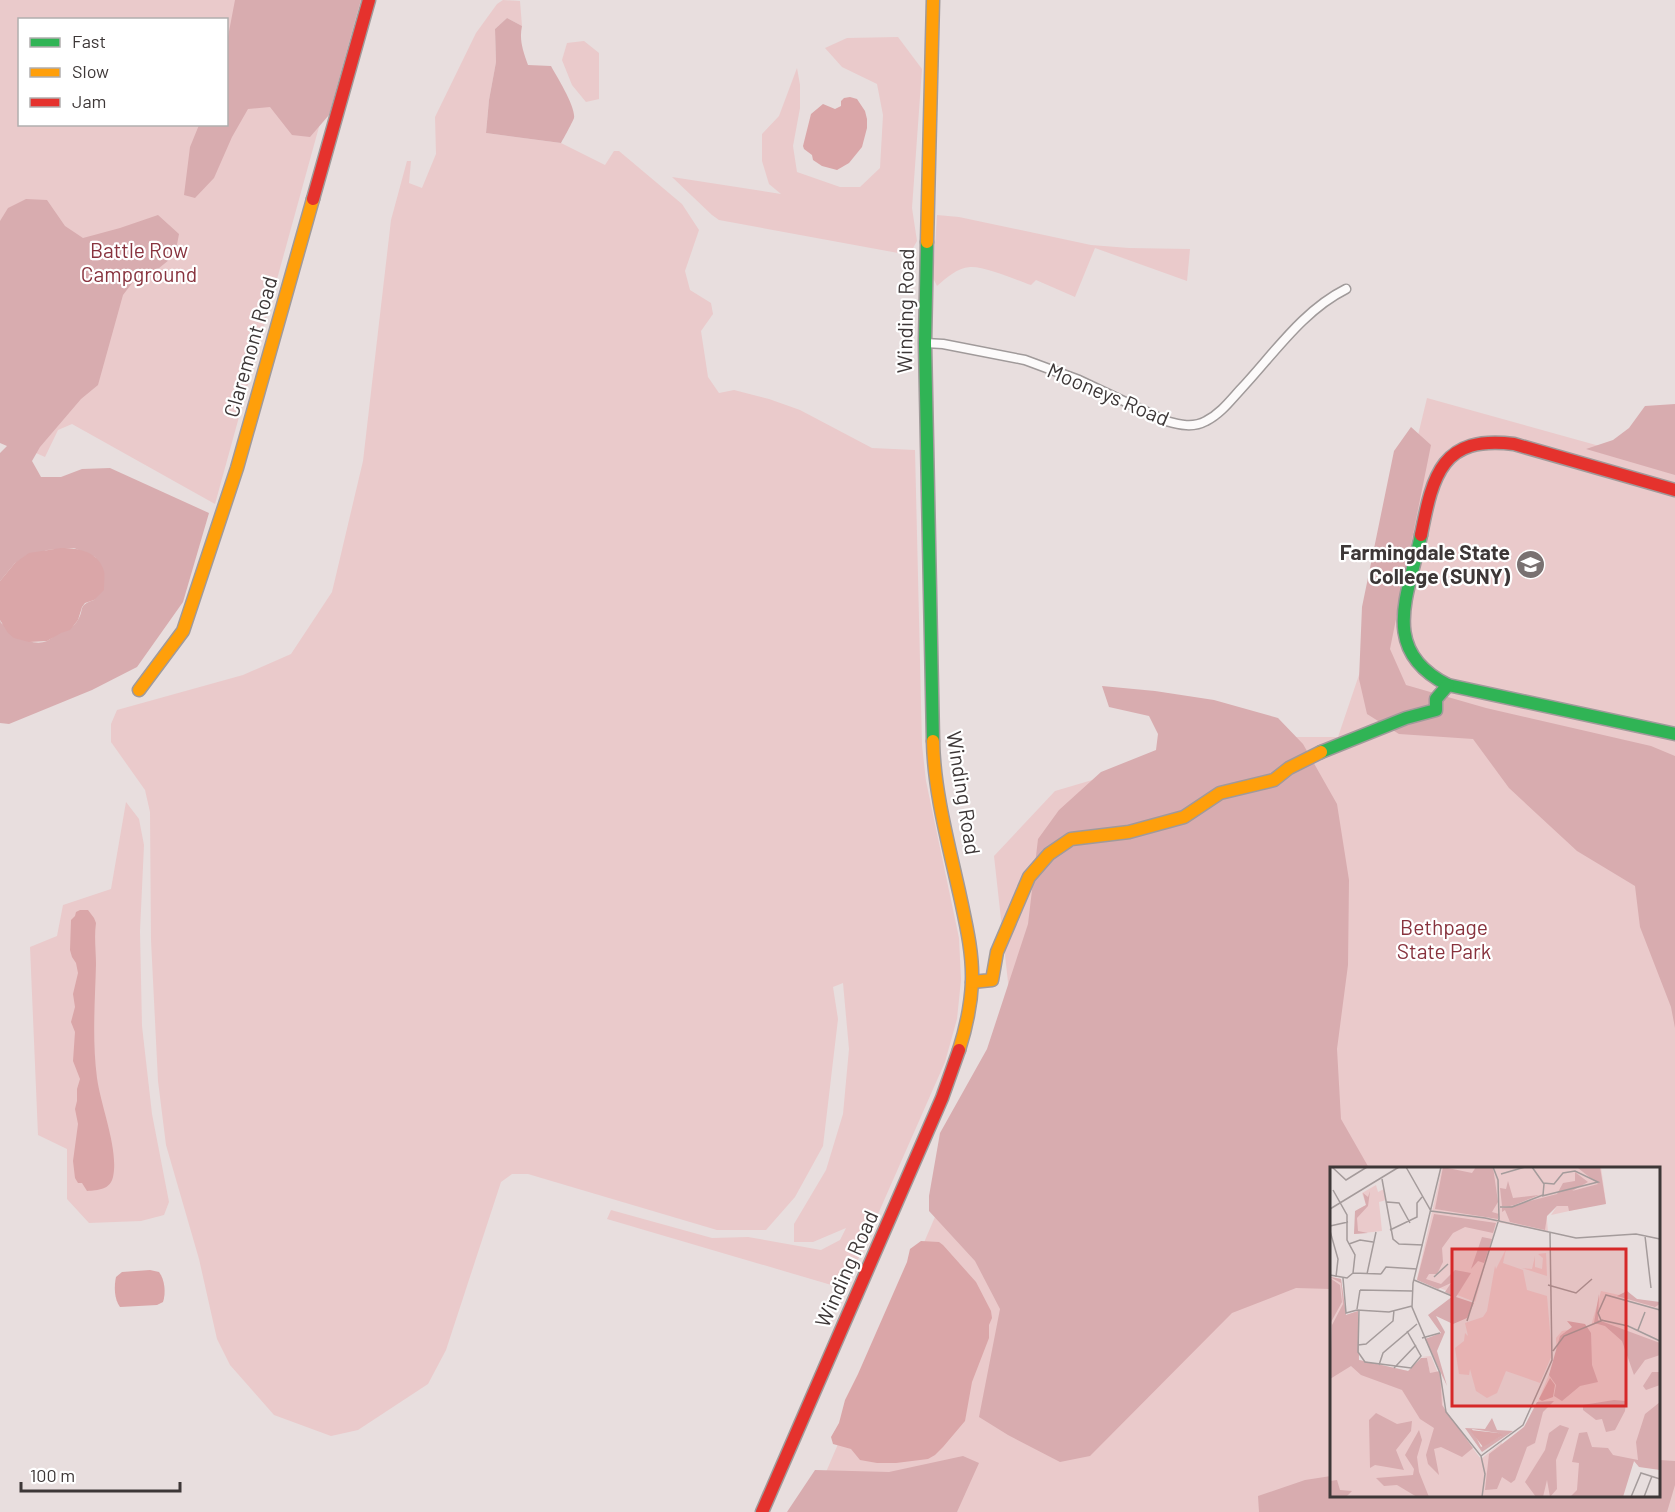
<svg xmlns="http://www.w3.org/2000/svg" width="1675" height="1512" font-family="Barlow,sans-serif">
<rect width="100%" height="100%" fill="#e8dede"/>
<g fill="#eacacb" fill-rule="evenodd">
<path d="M0 0H354L215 504 72 424 58 430 45 457 0 437ZM20 20H226V124H20Z"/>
<path d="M503 0 520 1 522 26 507 18 495 29 496 62 489 100 486 133 561 143 605 165 614 151H619L682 204 699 230 685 271 690 290 711 303 713 314 701 331 708 377 719 393 734 390 769 399 800 410 872 448 915 450 922 745 926 781 959 938 961 980 957 1019 945 1062 845 1289 607 1219 611 1210 712 1238 748 1237 821 1250 840 1240 846 1228 813 1242H794V1224L826 1170 843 1114 849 1049 843 983 833 987 838 1019 823 1146 795 1197 766 1230H717L528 1174H512L501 1182 446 1350 428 1384 358 1430 331 1436 274 1415 230 1365 217 1339 199 1259 166 1145 158 1081 151 940 150 812 145 790 111 742V724L117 710 243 675 291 654 332 592 363 461 391 220 407 161H411L409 183 422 188 436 154 435 117 476 33 497 4Z"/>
<path d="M898 37 922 69 912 208 917 241 909 255 719 220 712 215 672 177 781 194 769 184 762 161V134L779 116 797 68 800 85V108L793 146 797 172 840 187H860L880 168 883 115 877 84 842 67 825 48 847 38Z"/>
<path d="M584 41 599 53V99L586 102 572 85 562 60 567 43Z"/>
<path d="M937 215 959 217 1091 245 1129 248 1190 249 1187 281 1095 248 1075 297 1036 280 1031 285C1016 280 985 266 970 267 957 268 946 278 937 286L933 278Z"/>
<path d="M1427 398 1675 467V1512H809L984 1102 1012 1018 994 856 1055 791 1150 763 1204 737H1338L1363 663ZM1332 1168H1658V1496H1332Z"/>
<path d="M126 802 139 819 144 845 140 931 142 1026 152 1114 169 1202 164 1215 141 1221 89 1223 67 1199V1149L38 1135 30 947 57 936 63 905 111 889Z"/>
</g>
<g fill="#d8acaf">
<path d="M235 0H361L329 115 310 137 292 135 270 107 248 109 232 137 214 178 195 198 184 195 190 147 199 125 226 124 227 42Z"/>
<path d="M507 18 522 26C519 40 523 51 528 65L551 66C557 77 576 107 574 118 573 121 564 138 561 143L486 133 489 100 496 62 495 29Z"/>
<path d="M26 199 47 200 65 226 83 238 120 228 158 215 179 234 175 255 153 273 136 278 123 295 98 385 81 399 40 447 32 461 41 477H61L82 469 110 468 209 513 183 602 137 667 92 690 9 724 0 723V620L1 623C14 632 30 648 47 641 51 639 55 635 59 633 67 630 73 628 78 620 85 608 77 606 94 600L103 582 104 572 95 557 74 548 47 550 15 563 0 581V453L7 446 0 443V221L8 208Z"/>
<path d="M1675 404V475L1586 449 1613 440 1629 428 1645 406Z"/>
<path d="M1411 427 1431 445 1390 649 1406 685 1486 708 1651 746 1675 756V1028L1671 1007 1640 927 1635 886 1577 851 1509 788 1473 739 1399 734 1367 714 1359 679 1362 607 1394 451Z"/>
<path d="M1102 686 1155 691 1214 700 1278 718 1303 744 1337 804 1349 880 1348 965 1337 1049 1341 1119 1369 1168H1332L1331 1289 1296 1288 1232 1313 1090 1456 1060 1462 1008 1435 979 1417 1000 1309 975 1261 929 1211V1196L940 1133 987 1049 1028 924 1038 839 1059 810 1101 772 1156 750 1158 734 1149 716 1109 707Z"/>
<path d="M963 1456 979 1463 957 1512H787L815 1470 889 1472Z"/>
<path d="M1659 1460 1675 1461V1485L1667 1512H1259L1258 1496 1305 1480 1331 1476 1332 1496H1658Z"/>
</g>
<g fill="#daa6a8">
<path d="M850 97 857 99 865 111 867 119V128L862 147 849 163 837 170 822 166 813 160 812 155 804 149 803 146 811 114 823 104 835 109 841 106V101L844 98Z"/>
<path d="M61 548C78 548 98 551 104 571 105 576 104 584 104 590L94 600 85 603 82 607 78 620 70 630 61 633 47 641 29 642 14 638 8 633 0 620V581L15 563 29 553Z"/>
<path d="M80 910H88L94 918 96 923C94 937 96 951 96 964 95 1004 92 1038 97 1078 101 1107 119 1150 113 1177 110 1190 98 1190 87 1191L82 1183H78L75 1178 73 1161 78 1124 75 1109 77 1101V1089L80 1079 73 1061 75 1032 71 1022 75 1007 73 994 78 973 76 963 72 957 70 950 71 920 75 916 76 912Z"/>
<path d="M921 1241 939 1242 943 1245 976 1282 991 1311 992 1318 989 1325V1338L972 1382 965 1421 943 1447 935 1455 928 1459 896 1463H877L860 1460 851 1449 833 1444 831 1437 839 1423 845 1400 858 1374 907 1262 910 1249Z"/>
<path d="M150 1270 159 1272C165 1280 166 1293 163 1302L157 1305 120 1307C114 1299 114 1286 116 1277L122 1272Z"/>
</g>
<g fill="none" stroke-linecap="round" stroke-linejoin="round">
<defs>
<path id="street" d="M925 343 943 344 1025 360 1079 380 1166 421C1180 425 1193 428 1206 421 1220 414 1230 401 1240 390 1273 355 1302 311 1346 289"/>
<g id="fast">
<path d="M927 242 925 343 933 741"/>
<path d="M1421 535C1409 594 1378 650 1448 685L1675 734"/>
<path d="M1321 752 1406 718 1436 710V699L1448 685"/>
</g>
<g id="slow">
<path d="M927 242 933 0"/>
<path d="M139 690 183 631 237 468 313 199"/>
<path d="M933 741C934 792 949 846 960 896 966 924 973 953 972 982 971 1005 966 1028 959 1050"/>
<path d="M972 982 992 980 997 952 1029 877 1049 854 1071 839 1129 832 1184 817 1220 793 1274 780 1289 768 1321 752"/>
</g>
<g id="jam">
<path d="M313 199 369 0"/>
<path d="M1421 535C1433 474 1442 435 1514 444L1675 490"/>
<path d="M762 1512 942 1098 959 1050"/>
</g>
</defs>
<use href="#street" stroke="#a09a9a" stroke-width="11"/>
<use href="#fast" stroke="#a09a9a" stroke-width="15"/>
<use href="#slow" stroke="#a09a9a" stroke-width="15"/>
<use href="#jam" stroke="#a09a9a" stroke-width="15"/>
<use href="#street" stroke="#fcfafa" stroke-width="8"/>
<use href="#fast" stroke="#30b455" stroke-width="12"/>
<use href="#slow" stroke="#ff9f0a" stroke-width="12"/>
<use href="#jam" stroke="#e5322d" stroke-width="12"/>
</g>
<defs>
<symbol id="university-disc" viewBox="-11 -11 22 22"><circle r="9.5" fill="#797171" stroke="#fff"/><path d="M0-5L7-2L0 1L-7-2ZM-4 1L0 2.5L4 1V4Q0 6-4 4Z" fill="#fff"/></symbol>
</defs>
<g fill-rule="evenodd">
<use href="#university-disc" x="1514" y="548" width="33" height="33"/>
</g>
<g text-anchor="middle" stroke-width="4.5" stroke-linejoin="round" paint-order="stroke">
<g font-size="21" fill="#88333e" stroke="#fff">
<text x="139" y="258">Battle Row<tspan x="139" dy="24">Campground</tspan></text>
<text x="1444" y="935">Bethpage<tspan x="1444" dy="24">State Park</tspan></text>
</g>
<g font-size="21" fill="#3d3737" stroke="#fff">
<text transform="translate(906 311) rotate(-89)" y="7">Winding Road</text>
<text transform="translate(251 347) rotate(-74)" y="7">Claremont Road</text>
<text transform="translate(1108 395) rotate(23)" y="7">Mooneys Road</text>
<text transform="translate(963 793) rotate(81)" y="7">Winding Road</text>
<text transform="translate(847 1269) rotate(-66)" y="7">Winding Road</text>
</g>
<g font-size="21" font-weight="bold" fill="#3d3737" stroke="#fff" text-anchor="end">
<text x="1510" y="560">Farmingdale State<tspan x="1510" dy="24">College (SUNY)</tspan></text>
</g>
</g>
<g transform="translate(1330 1167)">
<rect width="330" height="330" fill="#e8dede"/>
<path d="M112 0H271L276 36 221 48 227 39 216 41 218 65 167 55 145 135 87 112ZM46 18 48 25 54 22 56 33 49 35 52 64 24 67 27 43 36 38 32 26ZM176 82 173 96 193 103 197 123 217 129 222 188 210 216 176 204 167 226 157 231 146 224 140 202 139 208 129 207 125 181 134 174 135 166 138 169 135 156 153 150 157 144 165 99 166 102ZM216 86 217 109 192 101 202 102 205 89V100L212 102 213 91 208 87ZM0 109 11 112 16 148 28 144 29 193 96 208 100 206 97 191 91 190 101 189 112 216 114 244 151 292 172 275 171 281 200 254 227 188 226 171 232 164 261 159 271 124 330 137V243L315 298 304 294 290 330H0Z" fill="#eacacb"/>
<path d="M113 0 142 6 146 0H163L168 35 162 45 169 47 168 52 105 42ZM270 0 276 37 239 44 238 39H227L217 49 215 63 180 55 175 43 172 45V41L227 27 233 16 245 14V5L258 15 242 24 268 17 248 1ZM178 14 183 31 209 28 182 39H172L170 21 176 22ZM40 24 38 39 27 51 28 64 38 66 24 67 25 44 36 38 33 26 38 30ZM104 47 166 56 163 66 135 60 123 66 112 81 113 95 107 107H99L96 112 111 117 125 103 141 106 126 130 144 136 137 151 123 157 106 149 115 165 107 184 117 219 95 172 111 166 98 148 123 129 115 125 121 116 108 122 87 113ZM152 70 162 72 154 96 148 94 141 102ZM0 110 11 112 16 148 28 144 29 193 78 204 91 191H97L100 206 110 204 112 238 143 281 132 290 111 280 104 282 109 308 98 297 96 288 104 261 90 252 72 223 31 208 21 199 0 212 2 158 13 137 11 116ZM0 111 10 118 12 135 0 157ZM297 124 307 132 330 135V137L325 140 287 129ZM269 127 268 153 330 176V188L315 193 304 208 292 174 275 159 264 156ZM237 154 255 157 261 166 262 198 268 215 250 219 232 234 224 229 226 218 219 208 230 169 242 160ZM322 205H330V218L316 223 313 219ZM284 233 296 234 295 244 285 263 276 265 272 252 266 253 253 243V238ZM224 234 213 245 205 276 197 280 185 313 181 316 172 310 167 322 155 323 159 287 194 260 207 235ZM330 235V303L309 300 304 294 293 330H240L247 323 249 296 242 295 249 266 257 265 262 280 278 281 283 288 308 293 306 275 315 247ZM46 246 67 257 82 254 81 264 66 283 74 303 45 298 40 301 39 253ZM162 251 167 263 183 264 152 285 135 261 155 262ZM142 262 168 266 171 269 151 280ZM230 258 239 261 226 293 227 322 220 330 217 313 213 330H206L195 315 215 283 219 266ZM89 263 92 273 87 290 89 305 99 330H87L67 318 54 319 46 311 83 308 84 302 75 288ZM7 313 10 323 22 324 16 330H0V314Z" fill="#d8acaf" fill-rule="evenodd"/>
<path d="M220 211 225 218 223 230 212 234 209 232ZM140 263 168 266 173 268 153 280Z" fill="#daa6a8"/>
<path fill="none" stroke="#a49b9b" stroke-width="1.5" d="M2 0 16 13 37 0M76 0 101 44 155 51 246 71 306 67 330 72M111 0 83 116 82 140 110 206 116 245 151 289 155 307 152 330M171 7 195 0M52 12 63 72 69 77 93 78M3 23 17 48V73L25 88 23 106M212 29 268 15 245 4 233 6 224 17 213 16M57 35 69 36 80 56M170 40H182L213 28 214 17 202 0M0 42 69 0M0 59 18 55M60 63 87 50V36L92 30M0 64 8 92 6 110M315 69 321 121M19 77 30 73 43 75M23 106 51 107M37 107 46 65M51 107 56 100 87 102M0 108 17 111 23 106M104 110 118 97M13 111 16 146 27 143 59 145 82 139M84 113 122 129M218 118 246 126 262 112M30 123 82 124M27 142 30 123M29 143 28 185 35 195 81 201 91 189 77 164M330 143 276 128 268 146 271 153 298 159 330 174M137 154 169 52 168 13 163 0M308 163 315 145M92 171 110 166M28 178 36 177 63 154 64 143M223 184 234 169 273 153M49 198 53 186 87 157M64 201 86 178M151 289 193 258 222 193 220 66M301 330 311 306 330 312M314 330 322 309"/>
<path fill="#d62828" fill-opacity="0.15" stroke="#d62828" stroke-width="3" d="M122 82H296V239H122Z"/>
<rect width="330" height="330" fill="none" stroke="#3d3737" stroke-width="3"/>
</g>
<rect x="18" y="18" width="210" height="108" fill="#ffffff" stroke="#b1afaf" stroke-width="1.5"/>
<rect x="30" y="38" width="30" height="9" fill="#30b455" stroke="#b1afaf" stroke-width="1.5"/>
<text x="72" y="48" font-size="18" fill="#3d3737">Fast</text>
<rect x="30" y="68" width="30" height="9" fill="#ff9f0a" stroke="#b1afaf" stroke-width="1.5"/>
<text x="72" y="78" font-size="18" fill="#3d3737">Slow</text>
<rect x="30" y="98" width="30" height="9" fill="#e5322d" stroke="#b1afaf" stroke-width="1.5"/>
<text x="72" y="108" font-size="18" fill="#3d3737">Jam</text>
<path d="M21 1482v9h159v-9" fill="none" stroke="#3d3737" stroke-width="3"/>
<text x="30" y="1482" font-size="18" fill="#3d3737" stroke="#ffffff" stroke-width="4.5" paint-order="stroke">100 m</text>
</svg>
